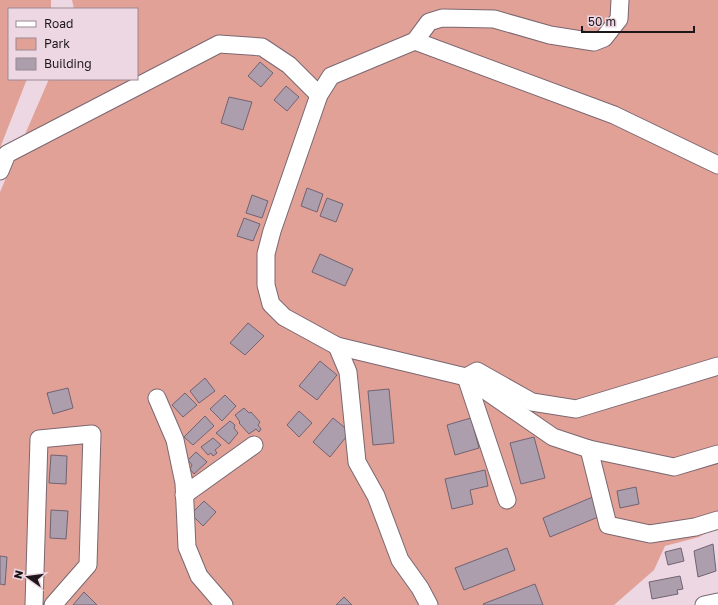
<svg xmlns="http://www.w3.org/2000/svg" width="718" height="605" font-family="'Golos Text',sans-serif">
<rect width="100%" height="100%" fill="#edd7e2"/>
<g fill="#e2a197">
<path d="M0 0H51V9H9V79H27L0 148Z"/>
<path d="M72 0H718V527L699 537 665 546 654 570 614 605H0V192L49 79H137V9H74Z"/>
</g>
<g fill="#ad9eae" stroke="#706372">
<path d="M260 62 273 73 261 87 248 76Z"/>
<path d="M286 86 299 97 287 111 274 100Z"/>
<path d="M229 97 252 102 243 130 221 123Z"/>
<path d="M307 188 323 194 317 212 301 206Z"/>
<path d="M252 195 268 201 262 218 246 213Z"/>
<path d="M327 198 343 204 336 222 320 216Z"/>
<path d="M244 218 260 224 253 241 237 236Z"/>
<path d="M320 254 353 269 345 286 312 272Z"/>
<path d="M248 323 264 336 245 355 230 343Z"/>
<path d="M320 361 337 375 317 400 299 386Z"/>
<path d="M205 378 215 391 199 403 190 391Z"/>
<path d="M68 388 73 408 53 414 47 393Z"/>
<path d="M389 389 394 443 373 445 368 391Z"/>
<path d="M185 393 197 405 183 417 172 405Z"/>
<path d="M225 395 236 406 222 421 210 409Z"/>
<path d="M244 408 249 413 251 412 260 422 258 425 261 429 259 432 256 429 249 434 239 423 240 422 235 415Z"/>
<path d="M299 411 312 423 299 437 287 425Z"/>
<path d="M205 416 214 426 193 445 184 437Z"/>
<path d="M333 418 350 432 330 457 313 442Z"/>
<path d="M471 418 479 448 455 455 447 425Z"/>
<path d="M230 421 235 425 234 428 238 433 229 444 216 433Z"/>
<path d="M534 437 545 478 521 484 510 443Z"/>
<path d="M213 438 221 445 215 450 217 453 213 456 211 453 208 455 201 447Z"/>
<path d="M196 452 207 462 194 474 190 469 192 465 188 460Z"/>
<path d="M51 455 67 456 66 484 49 483Z"/>
<path d="M485 470 488 486 470 490 473 504 452 509 445 479Z"/>
<path d="M636 487 639 504 620 508 617 491Z"/>
<path d="M595 496 603 515 550 537 543 518Z"/>
<path d="M204 501 216 512 203 526 191 514Z"/>
<path d="M51 510 68 511 66 539 50 538Z"/>
<path d="M713 544 716 571 698 577 694 551Z"/>
<path d="M507 548 515 570 464 590 455 568Z"/>
<path d="M681 548 684 561 668 565 665 552Z"/>
<path d="M0 556 7 557 5 585 0 584Z"/>
<path d="M680 576 683 589 677 590 678 594 652 599 649 582Z"/>
<path d="M535 584 543 605H484L483 604Z"/>
<path d="M84 592 97 605H73Z"/>
<path d="M344 597 352 605H336Z"/>
</g>
<g fill="none" stroke-linecap="round" stroke-linejoin="round">
<defs>
<g id="minor">
<path d="M620 0 619 19 604 38 594 42 550 35 494 19 442 18 429 22 415 41 331 76 319 95 272 231 266 254V285L271 304 284 317 337 346 466 377 553 437 589 449 674 467 718 454"/>
<path d="M415 41 614 115 718 165"/>
<path d="M0 171 7 154 219 44 262 47 289 65 319 95"/>
<path d="M337 346 348 372 357 462 376 496 400 560 420 588 429 605"/>
<path d="M157 398 175 440 184 483 187 547 199 576 224 605"/>
<path d="M589 449 608 525 650 534 695 527 718 520"/>
<path d="M184 495 254 445"/>
<path d="M507 500 466 377 477 371 532 402 576 409 718 366"/>
<path d="M34 605 39 439 92 434 88 565 53 605"/>
<path d="M704 605 718 602"/>
</g>
</defs>
<use href="#minor" stroke="#7a6771" stroke-width="19"/>
<use href="#minor" stroke="#fff" stroke-width="17"/>
</g>
<rect x="8" y="8" width="130" height="72" fill="#edd7e2" stroke="#9a8a92"/>
<rect x="16" y="21" width="20" height="6" fill="#ffffff" stroke="#9a8a92"/>
<text x="44" y="28" font-size="12" fill="#1d161a">Road</text>
<rect x="16" y="38" width="20" height="12" fill="#e2a197" stroke="#9a8a92"/>
<text x="44" y="48" font-size="12" fill="#1d161a">Park</text>
<rect x="16" y="58" width="20" height="12" fill="#ad9eae" stroke="#9a8a92"/>
<text x="44" y="68" font-size="12" fill="#1d161a">Building</text>
<g transform="translate(28 577) rotate(284)" stroke="#edd7e2" stroke-width="3" paint-order="stroke">
<path d="M0-3L7 15L0 10L-7 15Z" fill="#1d161a"/>
<text y="-6" font-size="11" font-weight="bold" text-anchor="middle" fill="#1d161a">N</text>
</g>
<path d="M582 26v6h112v-6" fill="none" stroke="#1d161a" stroke-width="2"/>
<text x="588" y="26" font-size="12" fill="#1d161a" stroke="#edd7e2" stroke-width="3" paint-order="stroke">50 m</text>
</svg>
